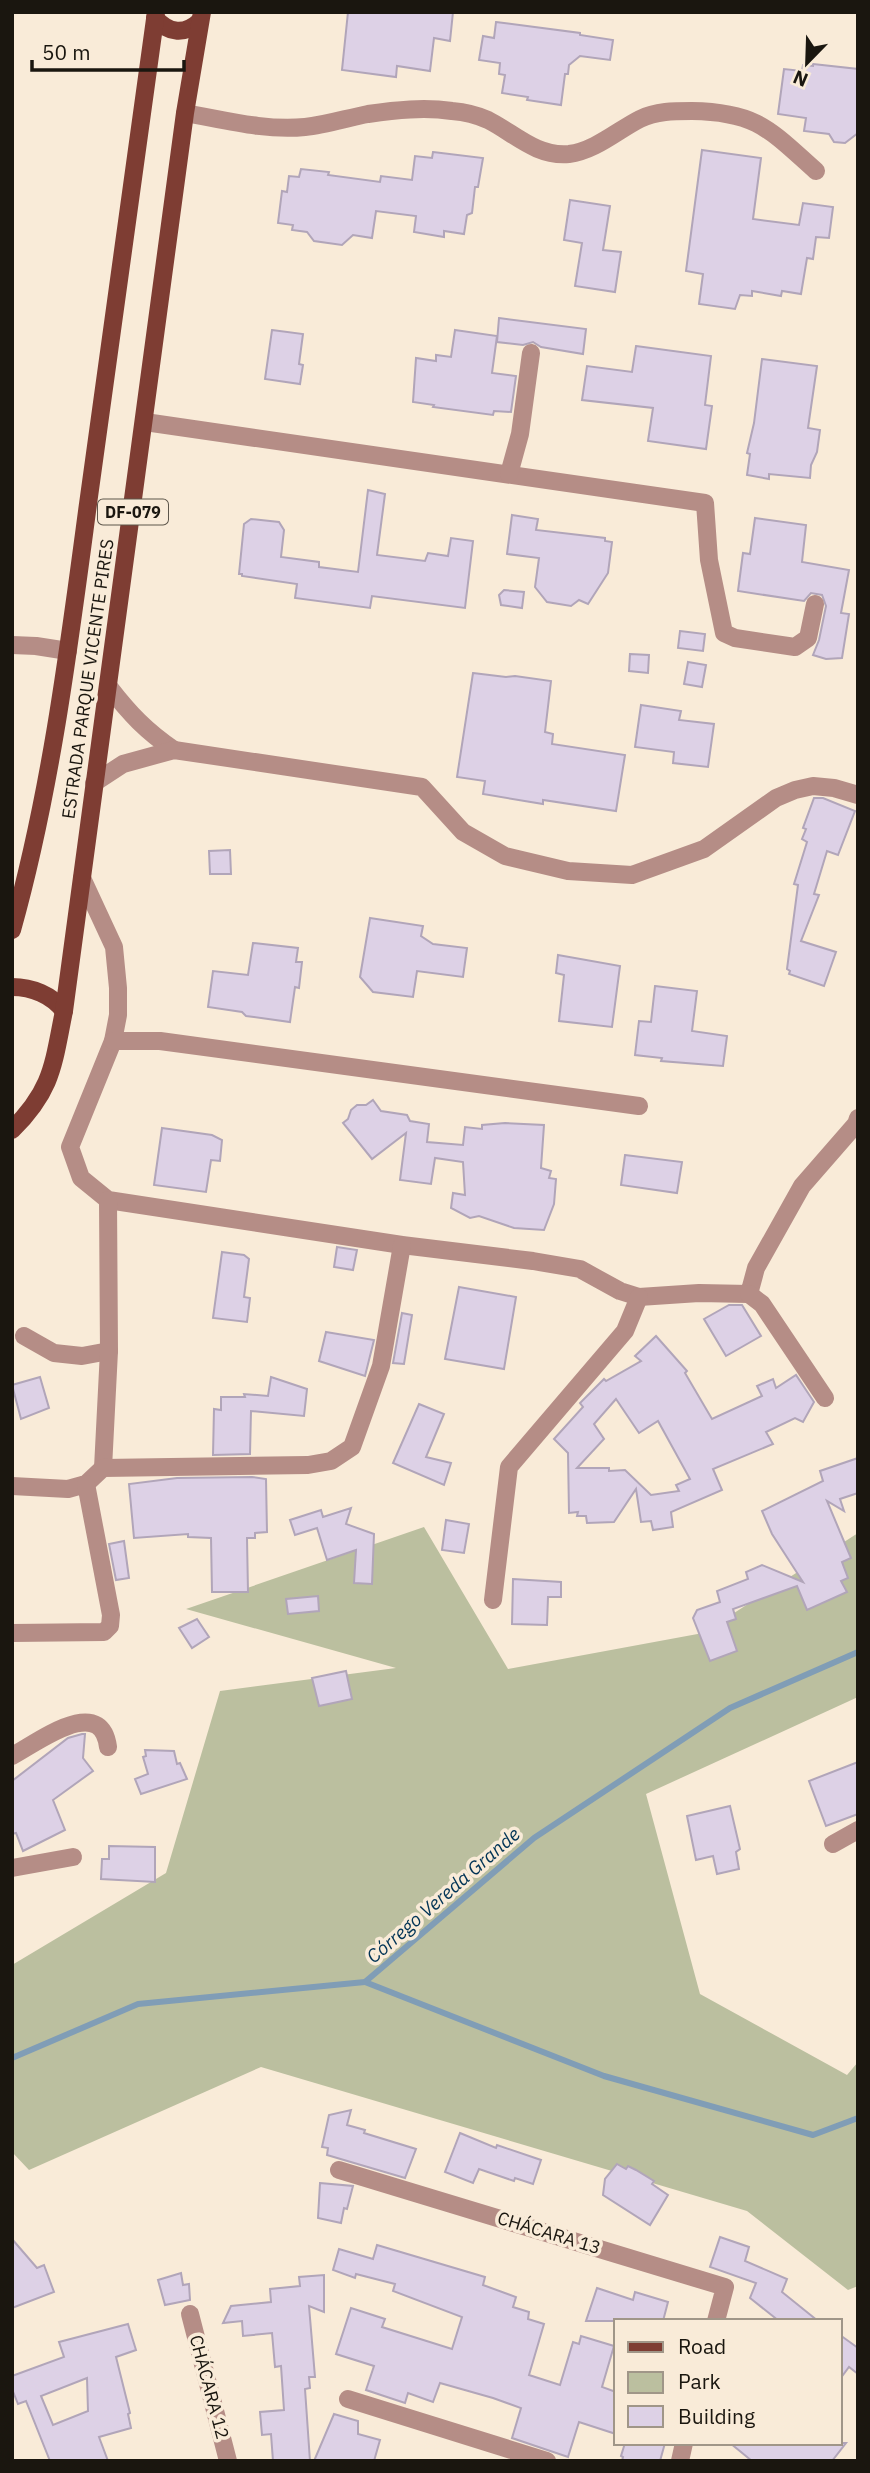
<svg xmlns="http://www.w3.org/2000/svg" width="870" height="2473" font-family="'IBM Plex Sans',sans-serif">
<rect width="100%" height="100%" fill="#f9ebd8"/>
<path fill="#bbbf9f" d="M424 1527 508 1669 703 1633 858 1533V1697L646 1794 700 1994 847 2075 858 2062V2286L848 2290 747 2211 261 2067 29 2170 12 2152V1965L166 1873 220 1691 396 1668 186 1609Z"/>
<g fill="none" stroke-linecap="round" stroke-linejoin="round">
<g stroke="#809db6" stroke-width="6">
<path d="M365 1982 604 2076 813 2135 858 2118"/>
<path d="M12 2058 138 2004 365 1982 534 1838 730 1708 858 1652"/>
</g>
</g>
<g fill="#ddd1e6" stroke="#b1a5b9" stroke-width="2" fill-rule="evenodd">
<path d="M348 12H453L450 41 434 38 430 71 397 66 396 77 342 70Z"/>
<path d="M496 22 580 33V35L613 40 610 60 580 56 569 65 568 74H565L561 105 527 100 528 97 502 93 505 75 499 74 500 63 479 60 483 36 494 38Z"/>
<path d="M813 64 858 69V133L845 143 834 142 829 134 804 131 806 118 778 114 784 69 802 71 803 65 813 66Z"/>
<path d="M702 150 761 158 753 219 799 225 803 203 833 207 829 238 816 237 813 259 807 258 801 294 782 291 781 296 752 291V296L740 295 735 309 699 304 703 274 686 271Z"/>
<path d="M433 152 483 158 478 187H475L472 213 467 215 464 234 444 231V237L414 232 416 216 376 211 372 238 353 235 342 245 314 241 307 232 292 230 293 225 278 223 282 191 287 192 289 176 299 177 301 169 329 172 328 175 380 182 381 176 412 180 415 156 432 158Z"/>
<path d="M570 200 610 206 603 250 621 252 615 292 575 286 582 243 564 240Z"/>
<path d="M499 318 586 329 583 354 541 347 533 342 523 345 497 342Z"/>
<path d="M272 330 303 334 299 364 303 365 300 384 265 379Z"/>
<path d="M455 330 497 336 492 373 516 376 511 412 494 411 493 415 433 407 434 405 413 402 416 358 436 361V355L451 357Z"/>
<path d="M636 346 711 356 705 405 712 406 706 449 648 441 653 408 582 400 587 366 632 372Z"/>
<path d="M762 359 817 366 808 428 820 430 817 452 811 465 810 478 769 474V479L747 475 750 454 747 453 754 423Z"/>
<path d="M368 490 385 494 377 555 425 561 428 553 448 556 451 538 473 541 465 608 372 596 370 608 295 598 297 584 242 576V574H239L244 524 251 519 279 522 284 530 281 557 319 562V567L358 572Z"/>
<path d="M512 515 538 519 536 530 605 538V541L612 542 608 573 588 604 579 600 571 606 547 602 535 587 539 558 507 554Z"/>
<path d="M755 518 806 525 802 562 849 570 841 613 849 614 842 658 826 659 813 655 819 640 826 606 822 595 811 593 804 601 738 591 743 553 750 554Z"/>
<path d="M504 590 524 592 522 608 501 605 499 595Z"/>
<path d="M680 631 705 634 703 651 678 648Z"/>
<path d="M630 654 649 655 648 673 629 671Z"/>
<path d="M688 662 706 665 702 687 684 684Z"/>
<path d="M473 673 506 677 515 676 551 681 545 732 553 734 552 744 625 755 616 811 543 800V804L483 794 485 781 457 777Z"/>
<path d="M641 705 681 711 679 720 714 724 708 767 673 763 674 752 635 747Z"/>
<path d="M814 798H823L855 811 838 855 827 851 814 894 819 895 801 941 836 952 824 986 789 974 790 971 787 969 798 885 794 884 807 842 802 839 806 829 803 828Z"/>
<path d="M230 850 231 874H210L209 851Z"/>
<path d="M370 918 423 926 421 936 433 944 467 948 463 977 417 971 413 997 373 992 360 977Z"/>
<path d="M253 943 298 948 296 962H302L299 988 295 987 290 1022 246 1016 242 1012 208 1007 213 971 248 975Z"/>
<path d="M558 955 620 966 612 1027 559 1021 564 975 556 973Z"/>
<path d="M655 986 697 991 692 1031 727 1036 723 1066 661 1061 662 1058 635 1055 639 1021 651 1022Z"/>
<path d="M373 1100 381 1111 407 1115 410 1121 429 1124 427 1142 463 1145 465 1127 482 1129V1125L505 1123 544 1125 541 1168 551 1171 549 1178 556 1179 554 1204 544 1230 514 1228 479 1216 470 1218 451 1208 453 1193 465 1195 463 1162 435 1158 431 1184 400 1180 406 1133 372 1159 343 1123 348 1119 351 1110 357 1105H366Z"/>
<path d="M162 1128 212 1135 222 1140 220 1161 211 1160 206 1192 154 1185Z"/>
<path d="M625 1155 682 1162 677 1193 621 1185Z"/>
<path d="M337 1247 357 1250 353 1270 334 1267Z"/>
<path d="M222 1252 244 1255 249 1259 244 1297 250 1298 247 1322 213 1318Z"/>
<path d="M459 1287 516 1297 504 1369 445 1359Z"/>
<path d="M729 1305H742L761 1336 726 1356 704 1319Z"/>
<path d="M402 1313 412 1315 404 1364 393 1363Z"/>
<path d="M326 1332 374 1340 365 1376 319 1361Z"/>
<path d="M656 1336 687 1371 685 1373 712 1419 762 1396 757 1386 773 1379 776 1388 796 1375 814 1402 803 1422 795 1418 766 1432 773 1444 713 1469 722 1490 671 1512 673 1527 653 1530 651 1521 641 1522 636 1489 614 1522 587 1523 586 1516H577L578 1512 569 1513 568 1453 554 1439 583 1407 580 1403 604 1379 606 1381 641 1361 635 1356ZM616 1399 639 1433 658 1421 690 1479 676 1485 679 1491 651 1495 625 1470 609 1471V1468H577L604 1439 594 1424Z"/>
<path d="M40 1377 49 1408 21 1419 12 1385Z"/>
<path d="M271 1377 307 1389 304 1416 251 1411 250 1454 213 1455 214 1409 221 1410V1397H245L244 1394 268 1396Z"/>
<path d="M419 1404 444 1414 426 1457 451 1463 444 1485 393 1463Z"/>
<path d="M858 1458V1493L840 1499 844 1511 827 1501 851 1558 842 1562 848 1578 841 1581 847 1592 807 1610 797 1586 733 1609 736 1619 727 1622 737 1651 710 1661 693 1618 697 1610 720 1602 717 1591 748 1579 746 1572 762 1565 803 1582 772 1534 762 1511 823 1481 820 1471Z"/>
<path d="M252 1477 266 1479 267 1532 255 1533V1538H247L248 1592H212L211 1538 188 1537V1534L134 1538 129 1484 177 1478Z"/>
<path d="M351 1508 346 1524 374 1534 372 1584 354 1583 356 1550 327 1560 317 1528 295 1535 290 1520 321 1510 323 1517Z"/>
<path d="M446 1520 469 1524 464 1553 442 1550Z"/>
<path d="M124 1541 129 1578 116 1580 109 1544Z"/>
<path d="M513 1579 561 1582V1597H548L547 1625 512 1624Z"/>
<path d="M318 1596 319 1611 288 1614 286 1599Z"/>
<path d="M197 1619 209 1637 192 1648 179 1628Z"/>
<path d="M346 1671 352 1699 319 1706 312 1678Z"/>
<path d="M82 1734H85L83 1758 93 1771 53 1800 65 1830 23 1851 16 1833 12 1834V1781L68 1738Z"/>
<path d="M145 1750 174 1751 177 1764 180 1763 187 1779 141 1794 135 1779 148 1774 143 1757 146 1756Z"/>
<path d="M858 1762V1814L826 1826 809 1781Z"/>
<path d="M730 1806 740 1849 736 1852 739 1869 717 1874 713 1856 696 1860 687 1816Z"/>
<path d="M109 1846 155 1847V1882L101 1879 102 1859H109Z"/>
<path d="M351 2110 347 2125 365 2130 364 2133 416 2149 405 2178 327 2155 328 2148 322 2147 329 2115Z"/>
<path d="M460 2133 496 2148 497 2145 541 2160 533 2184 515 2178 514 2181 479 2169 473 2183 445 2172Z"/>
<path d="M617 2164 626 2169 628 2166 636 2170 654 2181 652 2184 668 2195 650 2225 603 2195 605 2179Z"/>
<path d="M320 2183 353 2186 347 2209 344 2208 341 2223 318 2218Z"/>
<path d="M720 2237 749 2247 745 2261 787 2279 782 2292 818 2321H779L750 2298 756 2283 710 2267Z"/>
<path d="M12 2239 37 2268 44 2265 54 2292 12 2308Z"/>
<path d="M377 2245 485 2277 483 2285 516 2297 513 2307 529 2312 528 2319 544 2324 529 2375 560 2385 573 2342 579 2344 581 2336 614 2346 602 2387 616 2392V2434L579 2422 568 2457 512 2438 521 2408 493 2398 440 2383 433 2402 408 2393 405 2403 366 2390 374 2366 336 2354 351 2308 385 2319 382 2327 452 2349 462 2317 393 2291 395 2284 356 2274 355 2278 333 2270 339 2249 373 2259Z"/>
<path d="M181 2273 183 2285 189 2284 190 2300 165 2305 158 2280Z"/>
<path d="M324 2275V2312L309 2306 315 2377H309L310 2388 305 2389 310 2461H273L271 2434 262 2435 260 2412 284 2410 281 2366 275 2367 272 2333 243 2336 242 2321 223 2323 231 2306 271 2302 270 2289 300 2286 299 2277Z"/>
<path d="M597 2288 633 2300 635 2292 668 2302 663 2321H586Z"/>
<path d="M128 2324 136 2350 116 2357 130 2413 128 2414 131 2428 99 2437 108 2461H50L26 2401 18 2404 12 2389V2376L64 2357 59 2342ZM87 2378 88 2411 53 2425 41 2396Z"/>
<path d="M840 2335 858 2348V2374L849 2367 840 2379Z"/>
<path d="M334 2414 358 2421V2434L380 2440 374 2461H314Z"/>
<path d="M625 2443H665L660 2461H622L623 2457 621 2456Z"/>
<path d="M730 2443H846L832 2461H752Z"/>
</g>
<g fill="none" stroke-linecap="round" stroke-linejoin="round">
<g stroke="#b58d86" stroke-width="18">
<path d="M185 113C225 120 265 131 305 127 326 125 347 118 368 114 396 110 424 107 452 111 464 112 477 115 488 120 514 133 536 157 569 154 595 151 618 130 640 119 656 111 674 111 692 111 757 112 770 130 816 171"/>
<path d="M145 422 705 503 709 560 724 633 735 638 795 647 808 638 815 604"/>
<path d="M509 474 520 434 531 353"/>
<path d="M12 645 36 646 68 651"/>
<path d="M109 687C130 714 146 731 174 750"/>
<path d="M94 783 123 764 174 750 422 787 463 832 505 856 568 871 632 875 704 849 776 798 795 790 813 786 834 788 858 795"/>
<path d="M82 878 114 947 118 988V1015L113 1041 70 1147 81 1178 108 1200 402 1245 533 1261 580 1269 620 1291 639 1297 699 1293 749 1294 756 1268 802 1186 856 1124 858 1118"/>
<path d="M113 1041H160L639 1106"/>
<path d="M749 1294 762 1304 825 1398"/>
<path d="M24 1336 54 1353 82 1356 109 1351"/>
<path d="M103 1468 109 1351 108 1200"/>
<path d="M12 1486 68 1489 86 1484 103 1468 308 1465 331 1461 352 1447 381 1366 402 1245"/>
<path d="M493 1600 509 1467 625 1331 639 1297"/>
<path d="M12 1633 104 1632 110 1626 111 1615 86 1484"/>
<path d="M12 1756C37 1743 101 1693 108 1747"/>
<path d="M833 1844 858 1830"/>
<path d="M12 1868 73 1857"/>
<path d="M339 2170 725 2287 716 2321"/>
<path d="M190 2314 228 2461"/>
<path d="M348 2399 547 2461"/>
<path d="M680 2461 684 2443"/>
</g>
<g stroke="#7e3d33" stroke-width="18">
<path d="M155 18C169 34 185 35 200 21"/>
<path d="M12 930C51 791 69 646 88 504 111 340 134 176 156 12"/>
<path d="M12 987C32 987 52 995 64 1011"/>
<path d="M12 1130C53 1089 53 1065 64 1011L185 113 202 12"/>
</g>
</g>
<g text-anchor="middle" stroke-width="7" stroke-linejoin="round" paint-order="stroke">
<rect fill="#f9ebd8" stroke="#5d564b" stroke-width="2" x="98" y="499.5" width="70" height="25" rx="5"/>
<g font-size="16" font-weight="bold" fill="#1a160f">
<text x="133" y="518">DF-079</text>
</g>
<g font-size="18" fill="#1a160f" stroke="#f9ebd8">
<text transform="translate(88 679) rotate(-82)" y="6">ESTRADA PARQUE VICENTE PIRES</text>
<text transform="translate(549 2233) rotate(17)" y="6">CHÁCARA 13</text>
<text transform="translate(209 2387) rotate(75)" y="6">CHÁCARA 12</text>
</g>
<g font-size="19" font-style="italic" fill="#035" stroke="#f9ebd8">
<text transform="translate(443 1895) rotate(-41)" y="7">Córrego Vereda Grande</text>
</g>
</g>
<rect width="870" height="2473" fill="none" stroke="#1a160f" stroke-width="28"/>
<rect x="614" y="2319" width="228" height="126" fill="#f9ebd8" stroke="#a09688" stroke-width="2"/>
<rect x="628" y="2342" width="35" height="10" fill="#7e3d33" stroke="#a09688" stroke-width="2"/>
<text x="678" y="2354" font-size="21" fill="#1a160f">Road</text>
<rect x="628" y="2372" width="35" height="21" fill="#bbbf9f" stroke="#a09688" stroke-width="2"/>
<text x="678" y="2389" font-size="21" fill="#1a160f">Park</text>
<rect x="628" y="2406" width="35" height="21" fill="#ddd1e6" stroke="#a09688" stroke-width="2"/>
<text x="678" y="2424" font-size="21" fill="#1a160f">Building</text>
<g transform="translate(807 63) rotate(203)" stroke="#f9ebd8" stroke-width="5" paint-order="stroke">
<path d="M0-5L12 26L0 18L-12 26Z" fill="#1a160f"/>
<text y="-10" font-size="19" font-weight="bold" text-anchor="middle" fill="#1a160f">N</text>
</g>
<path d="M32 60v10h152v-10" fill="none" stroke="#1a160f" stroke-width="3.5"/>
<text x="42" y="60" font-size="21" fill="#1a160f" stroke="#f9ebd8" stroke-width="5" paint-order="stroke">50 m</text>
</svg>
